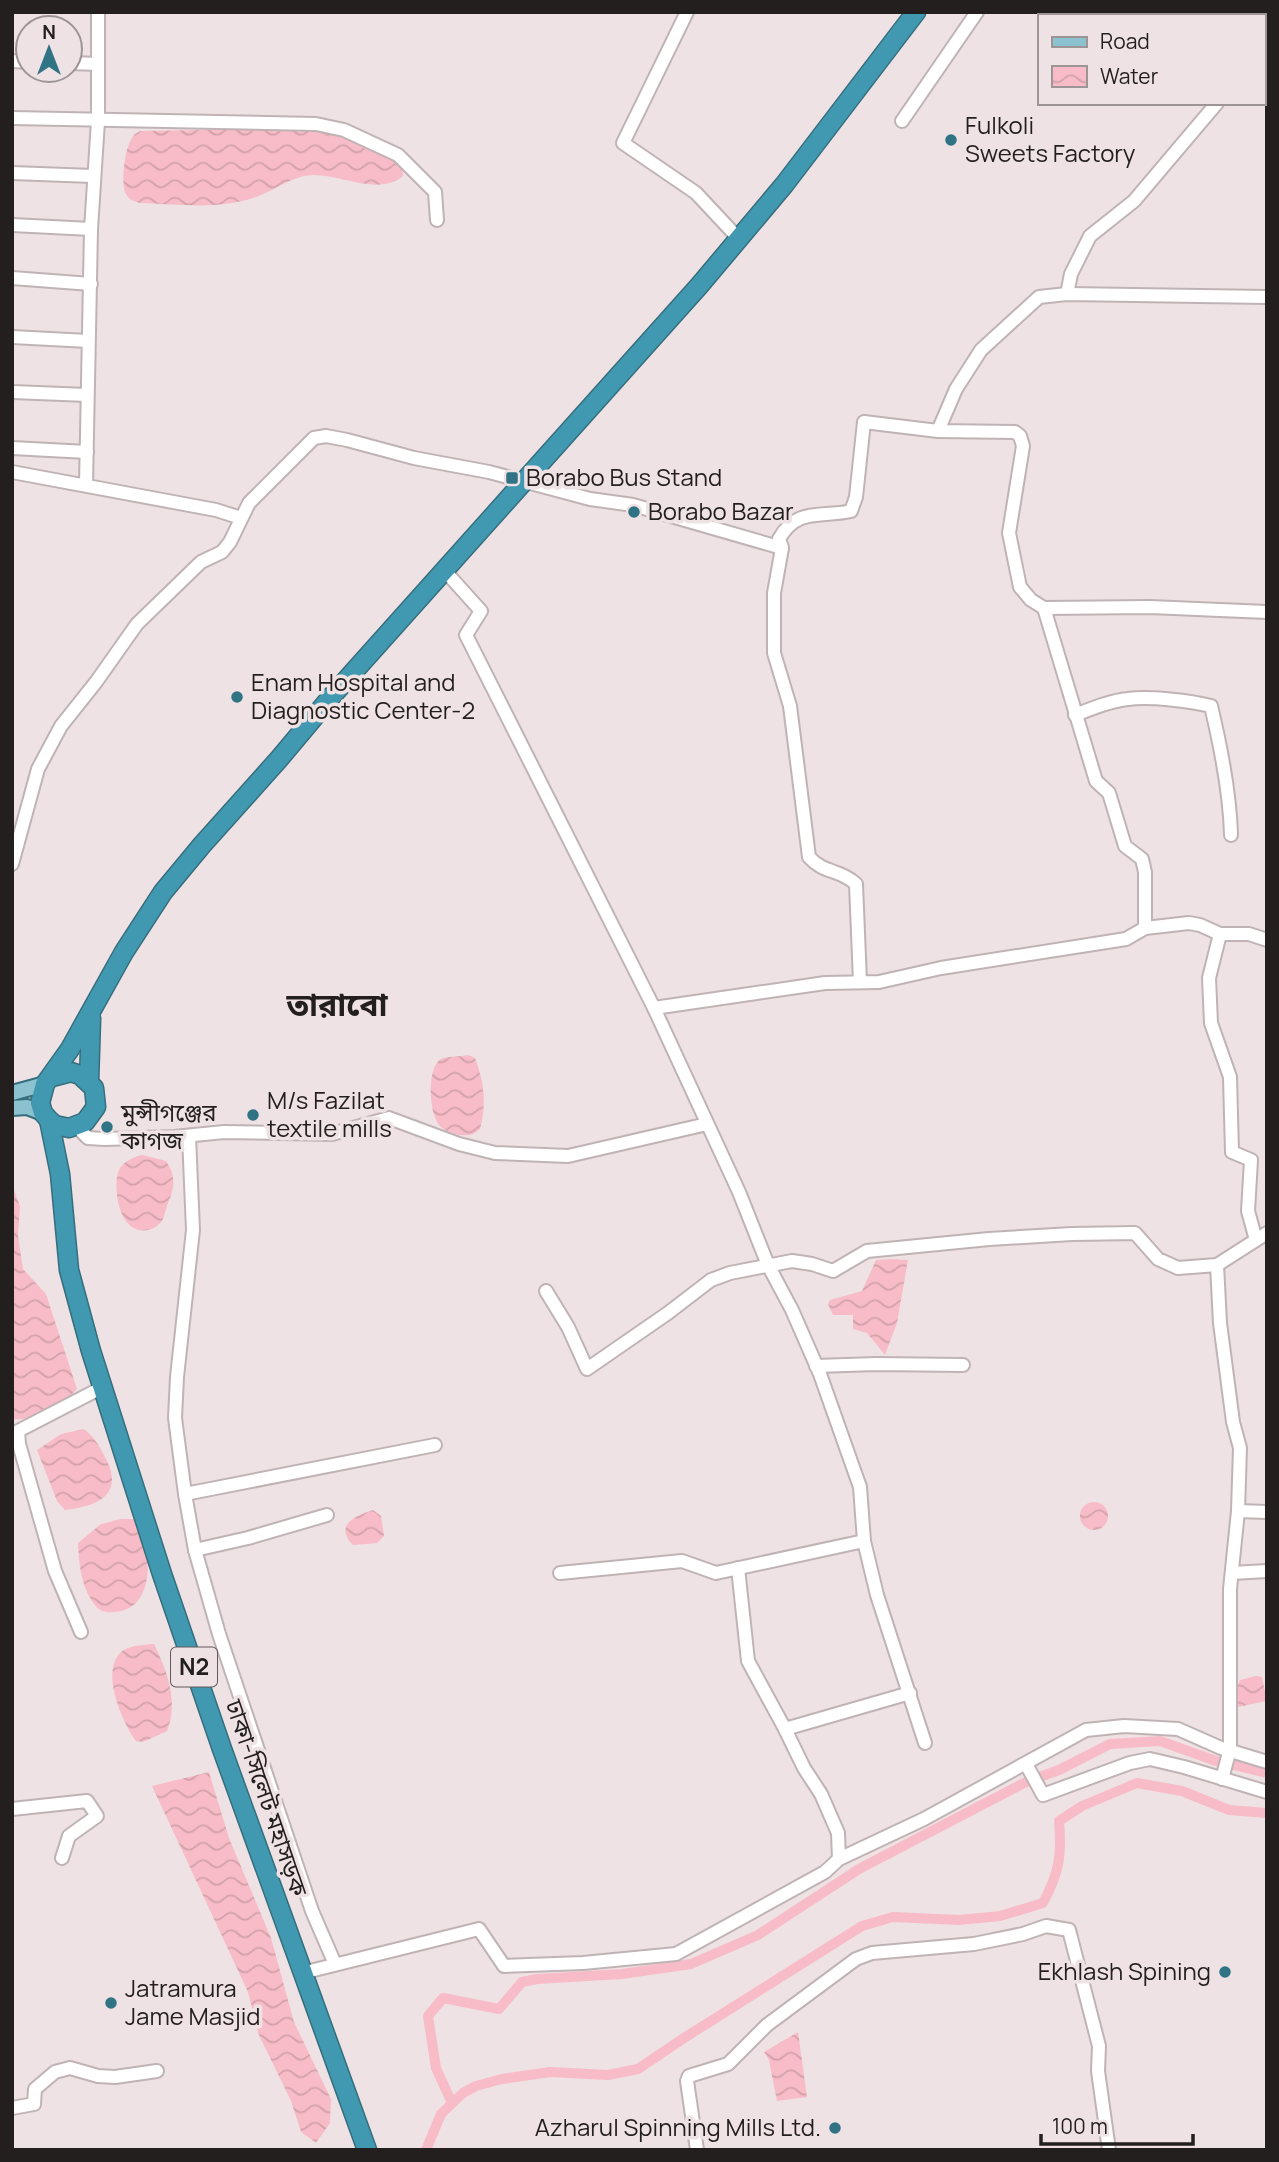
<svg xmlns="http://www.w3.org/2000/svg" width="1279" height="2162" font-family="Manrope,'Noto Sans Bengali',sans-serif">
<defs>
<pattern id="water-waves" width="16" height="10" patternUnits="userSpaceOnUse" patternTransform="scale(1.75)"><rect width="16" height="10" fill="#f7bcc7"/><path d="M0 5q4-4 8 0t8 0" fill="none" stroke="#d3a1aa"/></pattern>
</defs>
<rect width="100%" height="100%" fill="#efe2e4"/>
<g fill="url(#water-waves)">
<path d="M311 128 336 131 394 158 402 165 403 176C379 196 342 175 314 175 292 175 273 192 253 198 217 210 177 204 140 203 133 201 129 200 126 194 120 185 125 147 132 138 134 134 137 133 140 131Z"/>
<path d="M468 1055 475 1058C484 1081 487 1105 480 1129 474 1135 468 1136 460 1135 453 1134 445 1131 440 1126 429 1115 426 1068 441 1059 448 1056 460 1057 468 1055Z"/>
<path d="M143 1155 166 1161C176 1175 175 1188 168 1203 166 1208 165 1214 163 1219 155 1233 136 1235 126 1221 117 1210 113 1180 120 1168 125 1160 136 1156 143 1155Z"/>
<path d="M12 1185 20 1206 18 1236 23 1269 46 1294 77 1389C60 1406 39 1421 12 1419Z"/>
<path d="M892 1259 908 1260 897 1323 885 1355 867 1333 853 1329V1315H833L828 1304 830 1300 862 1291 876 1260Z"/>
<path d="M84 1429C94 1437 98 1444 104 1455 125 1492 102 1506 65 1510L57 1501 37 1450 61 1434Z"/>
<circle cx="1094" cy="1516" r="14"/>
<path d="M373 1510 381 1516 384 1536 377 1543 353 1545C334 1526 354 1516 373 1510Z"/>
<path d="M121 1519H135C152 1545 158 1610 114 1612 106 1613 99 1611 95 1605 81 1588 79 1564 78 1543L101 1524Z"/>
<path d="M154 1644C167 1671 179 1701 167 1731L143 1742 136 1741C122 1721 100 1672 121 1652 129 1645 143 1645 154 1644Z"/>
<path d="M1256 1676 1262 1677 1267 1701 1238 1707 1234 1694 1240 1680Z"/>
<path d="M209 1772 229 1838 271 1938 294 2022 331 2099 330 2123 316 2143 301 2132 291 2101 258 2033 248 1992 152 1786Z"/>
<path d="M798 2032 807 2097 777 2101 769 2060 764 2052Z"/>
</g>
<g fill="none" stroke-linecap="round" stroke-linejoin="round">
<g stroke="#f7bcc7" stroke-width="10">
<path d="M452 2103 436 2068 428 2016 443 1998 499 2009 522 1982 537 1979 622 1974 691 1964 758 1935 859 1869 1026 1782 1059 1770 1110 1744 1160 1741 1216 1761 1267 1773"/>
<path d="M426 2150 441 2114 463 2093 476 2086 502 2079 550 2072 608 2075 638 2069 684 2038 862 1926 893 1917 959 1920 1000 1916 1043 1903C1059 1873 1062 1856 1059 1821L1082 1806 1137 1783 1182 1791 1229 1810 1267 1813"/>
</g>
<defs>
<g id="minor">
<path d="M687 12 623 143 696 193 739 239"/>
<path d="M1168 12 1175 16"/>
<path d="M1205 16 1208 12"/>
<path d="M1263 18 1265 12"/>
<path d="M1263 56H1267"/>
<path d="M12 61 28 62"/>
<path d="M70 63 98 64"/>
<path d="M12 118 316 124 344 130 398 155 435 192 437 220"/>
<path d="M902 121 977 12"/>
<path d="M12 173 93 176"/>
<path d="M12 225 91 229"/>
<path d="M12 278 91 284"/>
<path d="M1067 294 1071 274 1090 236 1134 201 1217 103"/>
<path d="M12 337 88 341"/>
<path d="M12 392 87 395"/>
<path d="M938 431 956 389 981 350 1039 297 1067 294 1267 297"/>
<path d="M12 448 87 452"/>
<path d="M12 472 216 510 241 518"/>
<path d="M86 485 91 229 98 121V12"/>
<path d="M445 571 481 611 466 635 654 1008 739 1192 768 1265 792 1310 820 1374 860 1487 864 1541 877 1595 925 1743"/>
<path d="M1044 608 1096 781 1109 793 1125 846 1142 859 1145 872V928L1189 923 1200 925 1220 934"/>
<path d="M1075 715C1093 708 1110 701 1128 699 1149 696 1191 701 1211 706 1221 748 1230 792 1231 835"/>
<path d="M12 864 38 769 61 726 96 682 137 624 201 562 222 552 230 542 249 503 314 438 326 436 347 440 414 458 489 472 590 499 633 505 782 548"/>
<path d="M860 982 856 884C840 869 824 874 809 857L790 706 774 653V593L782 548 779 539C797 507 820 518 851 511L856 497 864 422 938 431 1015 432 1020 436 1023 446 1009 533 1020 587 1031 600 1044 608 1150 607 1267 612"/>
<path d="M654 1008 825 983 879 982 941 968 1126 939 1145 928"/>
<path d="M77 1127 88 1138 104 1139 174 1137 224 1132 332 1134 389 1118 459 1144 495 1153 568 1156 707 1124"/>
<path d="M189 1136 193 1230 177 1377 175 1418 185 1494 195 1550 219 1634 312 1911 335 1964"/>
<path d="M1256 1240 1248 1211 1251 1160 1232 1152 1230 1077 1211 1023 1209 978 1220 934H1249L1267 940"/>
<path d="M1217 1265 1220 1323 1233 1422 1240 1448 1238 1511 1230 1589V1749L1222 1779"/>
<path d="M546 1291 568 1327 587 1369 668 1313 711 1280 730 1273 792 1261 812 1264 833 1271 867 1251 989 1239 1072 1234 1135 1233 1158 1259 1178 1268 1217 1265 1267 1233"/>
<path d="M816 1366 876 1364 963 1365"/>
<path d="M185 1494 435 1445"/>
<path d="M1238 1511 1267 1512"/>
<path d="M195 1550 248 1538 327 1515"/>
<path d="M738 1568 748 1661 785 1729 910 1693"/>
<path d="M560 1573 682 1561 716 1573 864 1541"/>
<path d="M1232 1573 1267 1571"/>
<path d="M81 1632 55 1571 19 1444 18 1431 103 1387"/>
<path d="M785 1729 804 1768 821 1794 838 1833 839 1859"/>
<path d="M1026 1764 1043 1795 1130 1763 1150 1759 1184 1767 1267 1792"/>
<path d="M12 1809 87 1801 97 1816 69 1836 62 1858"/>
<path d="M302 1973 479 1929 504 1966 583 1963 676 1954 825 1872 839 1859 924 1819 1086 1730 1124 1726 1178 1729 1221 1748 1267 1762"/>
<path d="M12 2108 34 2104 35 2089 55 2072 70 2068 98 2076 115 2077 157 2071"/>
<path d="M697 2150 687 2081 689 2076 728 2064 767 2025 856 1959 872 1953 974 1944 1023 1934 1046 1926 1069 1930 1099 2046 1098 2071 1109 2150"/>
</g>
<g id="major">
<path d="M12 1093 45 1084"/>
<path d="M12 1108 27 1107 43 1113"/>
</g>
<g id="highway">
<path d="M52 1077 71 1072 80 1075 94 1088 96 1107 85 1122 69 1128 55 1125 49 1120 43 1113 40 1103 45 1084 70 1049 124 952 163 892 202 845 279 759 331 697 699 286 784 185 916 12"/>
<path d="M89 1082 91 1018"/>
<path d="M49 1120 60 1174 69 1270 91 1351 162 1574 222 1749 367 2150"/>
</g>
</defs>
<use href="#minor" stroke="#c0b3b5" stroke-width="16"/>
<use href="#major" stroke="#366e7d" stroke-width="18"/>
<use href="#highway" stroke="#366e7d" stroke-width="21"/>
<use href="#minor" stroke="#fff" stroke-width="12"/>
<use href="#major" stroke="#8cc2d0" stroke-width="14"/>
<use href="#highway" stroke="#4099b0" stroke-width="18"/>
</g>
<g fill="#307384" stroke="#efe2e4" stroke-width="2.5">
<circle cx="951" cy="140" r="7"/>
<rect x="505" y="471" width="14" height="14" rx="3.5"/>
<circle cx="634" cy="512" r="7"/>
<circle cx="237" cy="697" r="7"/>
<circle cx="253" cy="1115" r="7"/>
<circle cx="107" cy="1127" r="7"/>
<circle cx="1225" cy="1972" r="7"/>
<circle cx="111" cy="2003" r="7"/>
<circle cx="835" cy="2128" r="7"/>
</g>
<g text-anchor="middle" stroke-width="7" stroke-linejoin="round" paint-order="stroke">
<rect fill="#efe2e4" stroke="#605a5a" stroke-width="2" x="171" y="1647.5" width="46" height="39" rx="5"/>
<g font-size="23" font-weight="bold" fill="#231f1f">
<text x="194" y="1675">N2</text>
</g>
<g font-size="24" fill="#231f1f" stroke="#efe2e4" text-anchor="start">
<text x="965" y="134">Fulkoli<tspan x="965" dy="28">Sweets Factory</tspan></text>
<text x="526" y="486">Borabo Bus Stand</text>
<text x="648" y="520">Borabo Bazar</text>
<text x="251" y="691">Enam Hospital and<tspan x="251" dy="28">Diagnostic Center-2</tspan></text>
<text x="267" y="1109">M/s Fazilat<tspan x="267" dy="28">textile mills</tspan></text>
<text x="121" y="1121">মুন্সীগঞ্জের<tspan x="121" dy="28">কাগজ</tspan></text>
<text x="1211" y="1980" text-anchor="end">Ekhlash Spining</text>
<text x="125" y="1997">Jatramura<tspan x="125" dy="28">Jame Masjid</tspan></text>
<text x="821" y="2136" text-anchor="end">Azharul Spinning Mills Ltd.</text>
</g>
<g font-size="24" fill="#231f1f" stroke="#efe2e4">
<text transform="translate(266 1798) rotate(71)" y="8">ঢাকা-সিলেট মহাসড়ক</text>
</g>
<g font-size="32" font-weight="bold" fill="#231f1f" stroke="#efe2e4">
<text x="337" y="1016">তারাবো</text>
</g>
</g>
<rect width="1279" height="2162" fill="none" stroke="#231f1f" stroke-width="28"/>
<rect x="1038" y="14" width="228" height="91" fill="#efe2e4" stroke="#9d9495" stroke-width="2"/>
<rect x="1052" y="37" width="35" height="10" fill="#8cc2d0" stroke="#9d9495" stroke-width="2"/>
<text x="1100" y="49" font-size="21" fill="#231f1f">Road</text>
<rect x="1052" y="66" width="35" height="21" fill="url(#water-waves)" stroke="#9d9495" stroke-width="2"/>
<text x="1100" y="84" font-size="21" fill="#231f1f">Water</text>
<g transform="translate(49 49)"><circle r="33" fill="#efe2e4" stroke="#9d9495" stroke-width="2"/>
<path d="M0-5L12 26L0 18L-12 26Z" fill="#307384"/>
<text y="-10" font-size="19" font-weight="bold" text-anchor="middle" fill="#231f1f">N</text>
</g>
<path d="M1041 2134v10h152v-10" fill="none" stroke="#231f1f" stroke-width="3.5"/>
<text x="1052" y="2134" font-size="21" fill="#231f1f" stroke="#efe2e4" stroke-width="5" paint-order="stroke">100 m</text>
</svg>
